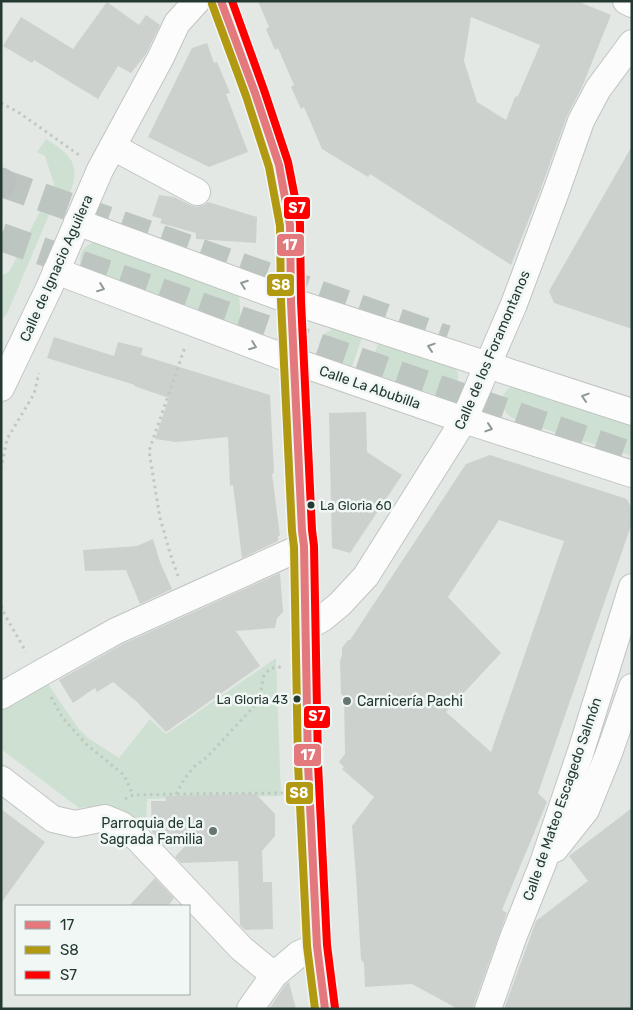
<svg xmlns="http://www.w3.org/2000/svg" width="633" height="1010" font-family="Rubik,sans-serif">
<rect width="100%" height="100%" fill="#e3e8e5"/>
<g fill="#cee0d2">
<path d="M46 139C71 155 82 164 69 195L59 191 7 314 1 320V276L9 272 54 184 45 156 37 152Z"/>
<path d="M98 241 239 295 242 334 85 272C75 258 81 245 98 241Z"/>
<path d="M334 328 363 335 351 369C345 367 337 365 331 362 312 353 317 336 334 328Z"/>
<path d="M379 341 454 366C464 380 455 392 441 396L367 375Z"/>
<path d="M515 384 632 419V456L516 420C498 411 497 394 515 384Z"/>
<path d="M276 658 281 796 147 799 146 832 123 810 107 805 79 808 1 749V709L45 680 79 729 88 738 119 758 150 719 166 734Z"/>
</g>
<g fill="#ccd1ce" fill-rule="evenodd">
<path d="M258 1H577L611 15 582 87 567 116 540 191 511 265 370 174 368 177 322 149 304 107 301 109 291 87 294 85 278 48 275 50 266 29 269 27ZM471 17 540 45 518 96 515 97 506 120 477 102 464 61Z"/>
<path d="M107 2 139 25 146 15 160 25 146 54 131 73 118 66 98 99 34 60 32 63 3 46 21 17 73 49Z"/>
<path d="M207 43 214 63 217 62 230 93 226 94 248 152 209 167 148 137 192 48Z"/>
<path d="M632 146V329L554 303 549 291Z"/>
<path d="M159 195 174 197 190 205 197 207 204 205 208 202 257 217 256 243 196 239V233L160 223 162 219 152 216Z"/>
<path d="M54 337 114 356 118 342 143 348 141 355 270 395 274 473 272 474 280 536H278V541L242 558 233 485 230 486 228 437 176 442 155 439 169 398 134 386 135 385 47 358Z"/>
<path d="M366 412 367 452 402 475 350 553 332 548 329 413Z"/>
<path d="M490 455 627 499 632 509V523L538 793 547 802 502 910 507 913 474 1004 473 1009H458L412 984 365 987 364 963 361 960 356 876 352 826 374 797 342 769 344 767 339 762 345 754 344 696 341 694 340 661 342 655V648L348 640H350L466 464ZM499 520 564 541 491 752 446 712 501 653 448 597Z"/>
<path d="M153 539 160 562 172 589 140 604 126 570 85 571 83 550 137 546Z"/>
<path d="M280 573 283 612 277 618 275 628 236 631 260 666 166 732 137 702 113 682 97 692 95 688 73 703 59 680 123 644Z"/>
<path d="M256 794 275 814V836L262 851 263 882H272L273 929 245 930 240 925 238 861 181 863 175 857 186 845 165 846 152 832 151 801H166V796Z"/>
<path d="M632 808V1009H504L536 921 588 881 569 856Z"/>
<path d="M1 809 45 842 1 903Z"/>
<path d="M155 878 174 898 168 906H129Z"/>
<path d="M289 982 296 1009H269L285 985Z"/>
</g>
<g fill="none" stroke-linecap="round" stroke-linejoin="round">
<g stroke="#bdc5c1" stroke-width="28" stroke-dasharray="28 14" stroke-linecap="butt">
<path d="M2 183 446 339"/>
<path d="M1 237 632 456"/>
</g>
<defs>
<g id="street">
<path d="M221 1 255 93 279 165 290 225 291 301 302 531 304 546 308 764 317 946 325 1009"/>
<path d="M626 1 632 4"/>
<path d="M113 147 197 192"/>
<path d="M77 222 291 301 632 412"/>
<path d="M56 271 294 361 464 420 632 474"/>
<path d="M1 388 49 288 100 170 161 57 177 23 197 1"/>
<path d="M306 628 323 618 340 604 366 576 464 420 514 304 557 189 581 121 598 89 632 43"/>
<path d="M1 696 39 674 116 631 304 546"/>
<path d="M1 779 53 819 75 824 105 818 122 825 139 840 242 949 274 975 299 954 317 946"/>
<path d="M555 849 586 810 609 753 632 687"/>
<path d="M250 1009 274 975"/>
<path d="M488 1009 513 938 543 863 580 754 632 587"/>
</g>
<path id="highway" d="M1 182 2 183"/>
</defs>
<use href="#street" stroke="#c0c5c2" stroke-width="28"/>
<use href="#highway" stroke="#bcc4c1" stroke-width="29"/>
<g stroke="#c0c8c4" stroke-width="3" stroke-dasharray="2.5 4" stroke-linecap="butt">
<path d="M1 103 18 112 79 155"/>
<path d="M1 469 7 439 34 394 39 373"/>
<path d="M178 576 170 553 160 518 149 451 185 347"/>
<path d="M1 606 5 615 26 652"/>
<path d="M51 697 62 717 86 744 124 775 133 795"/>
<path d="M177 794 283 793"/>
<path d="M125 799 133 795 176 794 185 778 195 766 207 757 259 701 264 675 271 668 281 667"/>
</g>
<use href="#street" stroke="#fbfcfb" stroke-width="26"/>
<use href="#highway" stroke="#bac1bf" stroke-width="28"/>
<defs>
<path id="bus-1" d="M221 1 255 93 279 165 290 225 291 301 302 531 304 546 308 764 317 946 325 1009"/>
<path id="bus-2" d="M212 4 246 96 269 167 280 226 281 301 292 531 294 547 298 764 307 946 315 1009"/>
<path id="bus-3" d="M232 1 264 90 288 162 300 223 301 301 312 530 314 546 318 764 327 945 335 1008"/>
</defs>
<use href="#bus-1" stroke="#f1f7f4" stroke-width="11"/>
<use href="#bus-2" stroke="#f1f7f4" stroke-width="11"/>
<use href="#bus-3" stroke="#f1f7f4" stroke-width="11"/>
<use href="#bus-1" stroke="#e3797c" stroke-width="8"/>
<use href="#bus-2" stroke="#b29912" stroke-width="8"/>
<use href="#bus-3" stroke="#f00" stroke-width="8"/>
</g>
<defs><path id="oneway-chevron" d="M-2-3.5L2.5 0L-2 3.5" fill="none" stroke-width="1.6" stroke-linecap="round" stroke-linejoin="round" transform="scale(1.25)"/></defs>
<g stroke="#8f9a96">
<use href="#oneway-chevron" transform="translate(244 284) rotate(-160)"/>
<use href="#oneway-chevron" transform="translate(101 288) rotate(21)"/>
<use href="#oneway-chevron" transform="translate(253 346) rotate(21)"/>
<use href="#oneway-chevron" transform="translate(431 347) rotate(-162)"/>
<use href="#oneway-chevron" transform="translate(585 397) rotate(-162)"/>
<use href="#oneway-chevron" transform="translate(489 428) rotate(18)"/>
</g>
<g fill="#233932" stroke="#f1f7f4" stroke-width="2">
<circle cx="311" cy="505" r="4.5"/>
<circle cx="297" cy="699" r="4.5"/>
</g>
<g fill="#667671" stroke="#f1f7f4" stroke-width="2">
<circle cx="347" cy="701" r="5"/>
<circle cx="213" cy="831" r="5"/>
</g>
<g text-anchor="middle" stroke-width="5" stroke-linejoin="round" paint-order="stroke">
<g font-size="13" fill="#233932" stroke="#f1f7f4" text-anchor="start">
<text x="320" y="510">La Gloria 60</text>
<text x="288" y="704" text-anchor="end">La Gloria 43</text>
</g>
<g font-size="14" fill="#233932" stroke="#f1f7f4">
<text transform="translate(56 268) rotate(-66)" y="5">Calle de Ignacio Aguilera</text>
<text transform="translate(492 350) rotate(-67)" y="5">Calle de los Foramontanos</text>
<text transform="translate(370 387) rotate(19)" y="5">Calle La Abubilla</text>
<text transform="translate(562 799) rotate(-71)" y="5">Calle de Mateo Escagedo Salmón</text>
</g>
<g font-size="14" fill="#233932" stroke="#f1f7f4" text-anchor="start">
<text x="357" y="706">Carnicería Pachi</text>
<text x="203" y="828" text-anchor="end">Parroquia de La<tspan x="203" dy="16">Sagrada Familia</tspan></text>
</g>
</g>
<g stroke="#f1f7f4" stroke-width="2">
<rect x="283" y="196" width="28" height="24" rx="5" fill="#f00"/>
<rect x="276" y="233" width="29" height="24" rx="5" fill="#e3797c"/>
<rect x="266" y="273" width="29" height="24" rx="5" fill="#b29912"/>
<rect x="303" y="705" width="28" height="24" rx="5" fill="#f00"/>
<rect x="293" y="743" width="29" height="24" rx="5" fill="#e3797c"/>
<rect x="285" y="781" width="29" height="24" rx="5" fill="#b29912"/>
</g>
<g font-size="14" text-anchor="middle" font-weight="bold" fill="#fff">
<text x="297" y="213">S7</text>
<text x="290" y="250">17</text>
<text x="281" y="290">S8</text>
<text x="317" y="721">S7</text>
<text x="308" y="760">17</text>
<text x="299" y="798">S8</text>
</g>
<rect width="633" height="1010" fill="none" stroke="#233932" stroke-width="5"/>
<rect x="15" y="905" width="175" height="90" fill="#f1f7f4" stroke="#9faba6"/>
<rect x="25" y="921" width="25" height="8" fill="#e3797c" stroke="#9faba6"/>
<text x="60" y="930" font-size="15" fill="#233932">17</text>
<rect x="25" y="946" width="25" height="8" fill="#b29912" stroke="#9faba6"/>
<text x="60" y="955" font-size="15" fill="#233932">S8</text>
<rect x="25" y="971" width="25" height="8" fill="#ff0000" stroke="#9faba6"/>
<text x="60" y="980" font-size="15" fill="#233932">S7</text>
</svg>
